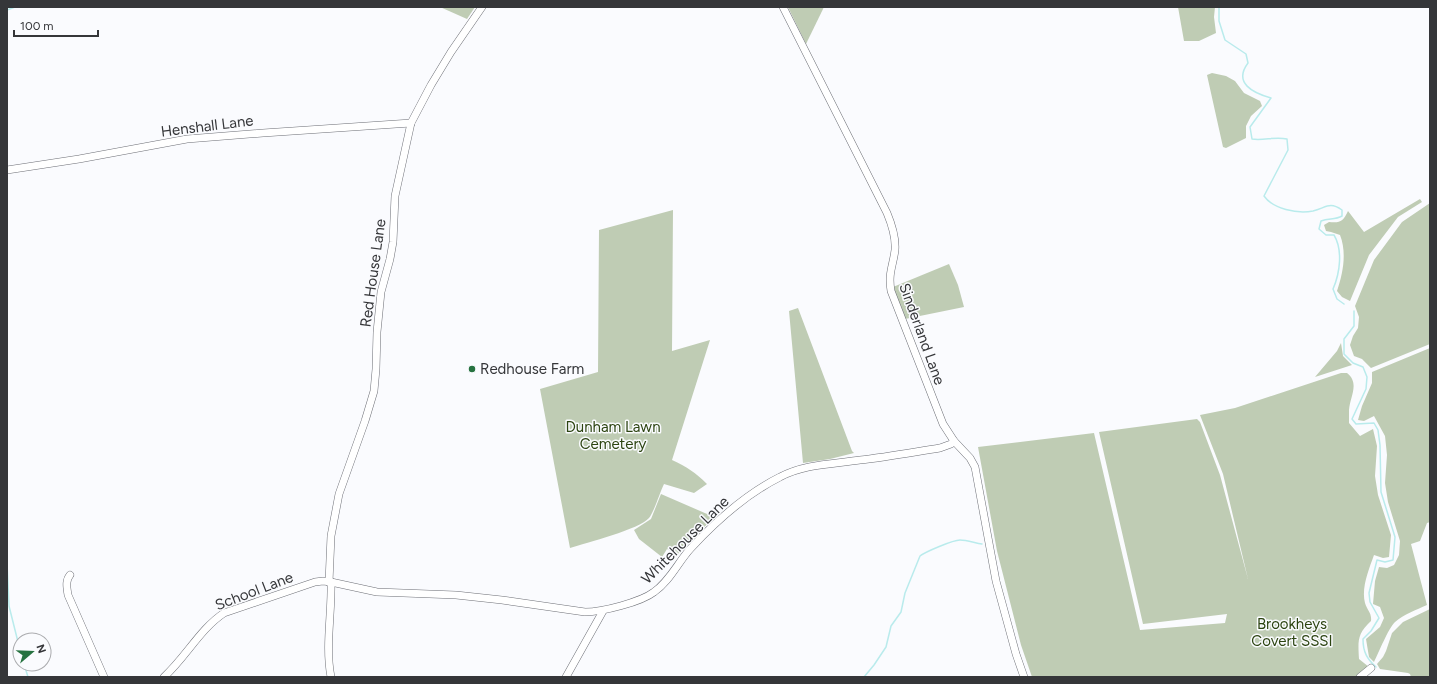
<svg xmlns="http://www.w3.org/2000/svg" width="1437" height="684" font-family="Figtree,sans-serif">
<rect width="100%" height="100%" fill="#fafbfe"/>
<g fill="#bfccb4">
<path d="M440 7H475L467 19Z"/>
<path d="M788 7H824L806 44Z"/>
<path d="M1178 7H1215L1214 17 1216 33 1199 41H1184Z"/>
<path d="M1212 73 1226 76 1235 81 1244 93 1260 101 1262 106 1251 116 1246 126V138L1226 148 1223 147 1207 75Z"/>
<path d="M1420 199 1422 202 1398 217 1369 255 1350 301 1342 297 1337 291C1343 273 1347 253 1340 235L1331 232 1326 231 1324 225 1329 222C1340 223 1343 222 1348 211L1364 232Z"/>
<path d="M1430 203V344L1371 368 1362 359 1354 356 1350 345 1353 336 1358 328 1359 317 1355 306 1374 260 1402 222Z"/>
<path d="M673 210 672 351 710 340 672 460C687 467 695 472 707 484L694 493 664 484C660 492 654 512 649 518 640 529 586 543 570 548L540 389 598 372 599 230Z"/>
<path d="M949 264 958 285 964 307 905 319 893 287Z"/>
<path d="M798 308 852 451 854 453 830 459 803 463 789 311Z"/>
<path d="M1341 343 1343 356 1352 365 1315 377 1337 351Z"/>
<path d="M1430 348V522L1427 523 1420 541 1411 544 1427 605C1416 610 1404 614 1395 622 1388 629 1379 652 1374 662L1369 657 1366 639 1380 627 1384 618 1380 607 1373 604 1375 581 1379 567 1387 568 1394 565 1399 555 1400 541 1388 502 1385 483 1387 455 1385 436 1374 416 1364 421 1358 420 1362 406 1372 383V372Z"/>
<path d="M1341 373H1347C1360 383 1350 397 1349 410 1349 414 1349 419 1349 423L1360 436 1373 429 1377 446 1375 476 1378 495 1391 535 1389 557 1383 558 1374 555C1369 569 1361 588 1365 603 1367 610 1372 613 1371 621 1357 634 1358 641 1359 659L1369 667 1357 677H1032L1021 645 997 551 978 447 1094 433 1140 630 1225 623 1227 614 1143 624 1099 432 1197 419 1200 422 1220 475 1248 579 1223 474 1200 415 1235 408Z"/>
<path d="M661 494 714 517 677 555 667 549 662 557 639 539 634 530 651 519Z"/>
<path d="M1430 609V677H1411L1410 674 1408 673 1380 669 1377 664 1383 657 1386 651 1392 633 1403 622Z"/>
</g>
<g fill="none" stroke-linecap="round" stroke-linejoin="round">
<g stroke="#b9ebec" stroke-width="1.5">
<path d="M1219 7V21L1225 40 1246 54 1248 63C1233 83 1253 93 1271 98L1250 127 1252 139C1264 141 1275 136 1287 139L1288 150 1264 196C1273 209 1297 214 1313 211 1326 208 1329 201 1342 210V216C1335 220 1329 218 1321 221L1319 229 1326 235H1334C1343 250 1340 273 1333 289L1337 299 1344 304"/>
<path d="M7 10 15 7"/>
<path d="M1354 311V326L1344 339V354L1353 363 1363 367 1367 377 1366 389 1352 419 1356 424 1374 423 1378 430 1380 445 1381 492 1395 537 1393 560 1385 562 1377 560 1369 593 1370 602 1379 618 1371 631 1363 639C1363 652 1367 659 1376 667"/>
<path d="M7 563 9 606 20 650"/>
<path d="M24 664 28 677"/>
<path d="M864 677 874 665 886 647 891 626 901 612 905 593 920 556C925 552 953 540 960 540 967 540 975 543 982 544"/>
</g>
<defs>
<g id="minor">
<path d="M783 7 887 213C892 225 896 237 895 250 893 266 888 273 891 291L943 424 954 441 970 458 975 467 996 581 1016 654 1024 677"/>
<path d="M7 170 79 159 187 139 263 133 411 123"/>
<path d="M70 575C65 581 67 588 68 595L104 677"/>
<path d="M329 582 331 536 339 494 365 421 374 391 376 369 377 332 381 292 390 259 393 242 395 196 411 123 431 85 451 52 482 7"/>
<path d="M331 582C332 613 325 646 331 677"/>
<path d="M164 677C186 657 200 629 224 613L315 582 323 581 331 582 377 592 456 595 502 600 585 612C602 612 641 602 654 592 670 581 678 562 691 548 717 520 746 494 780 477 804 464 833 464 860 460 887 457 914 452 940 448L951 444 954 441"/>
<path d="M566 677 603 611"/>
<path d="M1360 677 1371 668"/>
</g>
</defs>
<use href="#minor" stroke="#6d6f76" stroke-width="8"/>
<use href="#minor" stroke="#fff" stroke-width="7"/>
</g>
<circle fill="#267240" stroke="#fafbfe" stroke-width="1.5" cx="472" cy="369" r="4"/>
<g text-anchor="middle" stroke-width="3" stroke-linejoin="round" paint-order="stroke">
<g font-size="15" fill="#353639" stroke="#fafbfe">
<text transform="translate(207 126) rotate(-7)" y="5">Henshall Lane</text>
<text transform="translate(373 273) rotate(-82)" y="5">Red House Lane</text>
<text transform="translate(922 334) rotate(70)" y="5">Sinderland Lane</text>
<text transform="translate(685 540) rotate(-45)" y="5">Whitehouse Lane</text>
<text transform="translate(254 591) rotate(-21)" y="5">School Lane</text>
</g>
<g font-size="15" fill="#353639" stroke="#fafbfe" text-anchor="start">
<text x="480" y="374">Redhouse Farm</text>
</g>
<g font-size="15" fill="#2c4411" stroke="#fafbfe">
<text x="613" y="432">Dunham Lawn<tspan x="613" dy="17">Cemetery</tspan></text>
<text x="1292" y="629">Brookheys<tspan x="1292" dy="17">Covert SSSI</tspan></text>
</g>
</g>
<rect width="1437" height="684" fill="none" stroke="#353639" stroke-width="16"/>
<g transform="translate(32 652) rotate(71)"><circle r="19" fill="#fafbfe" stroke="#abacaf"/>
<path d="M0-3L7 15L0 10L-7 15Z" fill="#267240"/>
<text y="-6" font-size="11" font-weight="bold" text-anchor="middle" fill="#353639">N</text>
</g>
<path d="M14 30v6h84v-6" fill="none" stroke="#353639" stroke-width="2"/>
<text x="20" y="30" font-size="12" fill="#353639" stroke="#fafbfe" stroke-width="3" paint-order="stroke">100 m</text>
</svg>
